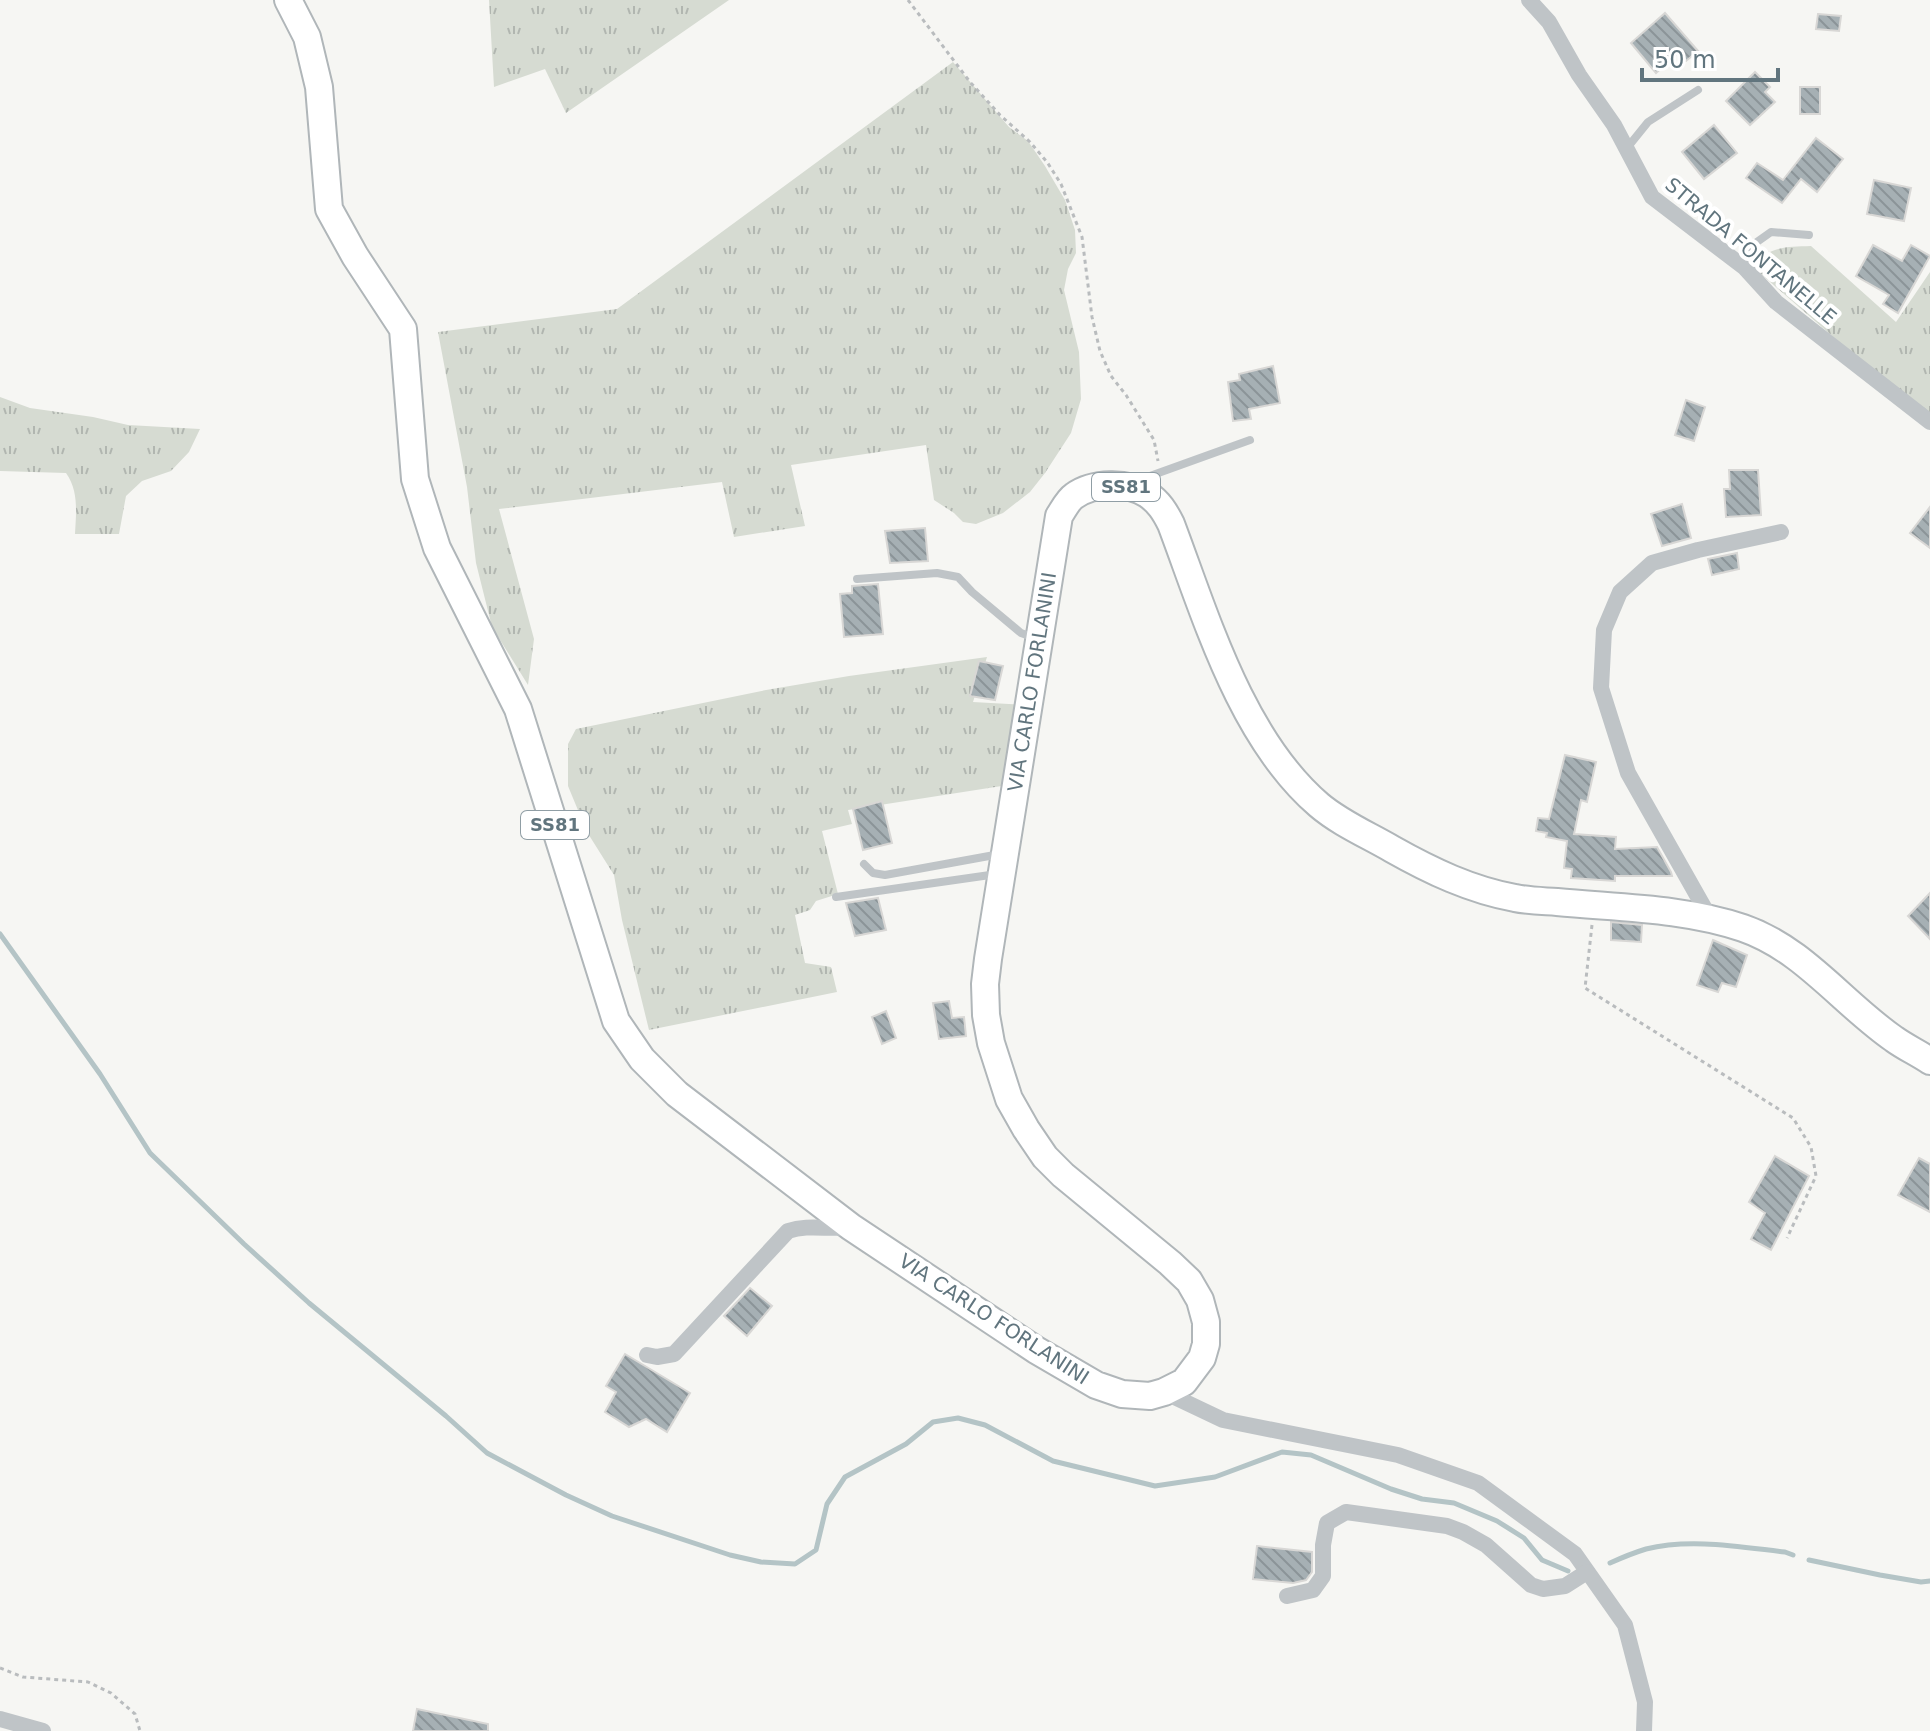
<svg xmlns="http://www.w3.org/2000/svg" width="1930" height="1731" font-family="'DejaVu Sans',sans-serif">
<defs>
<pattern id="grass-tufts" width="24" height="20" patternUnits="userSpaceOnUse" patternTransform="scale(2)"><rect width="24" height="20" fill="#d6dbd2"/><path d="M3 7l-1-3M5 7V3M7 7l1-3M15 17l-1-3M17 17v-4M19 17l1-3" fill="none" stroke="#b1b6b0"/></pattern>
<pattern id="building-back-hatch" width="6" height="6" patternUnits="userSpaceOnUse" patternTransform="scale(2)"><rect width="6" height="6" fill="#a6b0b4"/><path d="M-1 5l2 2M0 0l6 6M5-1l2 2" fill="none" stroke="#8b9498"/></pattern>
</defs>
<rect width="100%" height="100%" fill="#f6f6f3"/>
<g fill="url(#grass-tufts)">
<path d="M489 0H729L566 113 545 69 494 87Z"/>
<path d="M953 62 1009 127 1028 141 1045 166 1065 200 1075 230 1076 253 1068 269 1064 290 1079 352 1081 399 1071 433 1045 473 1030 492 1003 513 976 524 963 522 954 513 934 500 926 445 791 465 805 526 734 537 722 482 499 509 534 639 528 685 492 627 476 563 467 487 438 332 617 309Z"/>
<path d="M1811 246 1896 322 1930 272V416L1894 390 1752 266C1771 246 1785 247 1811 246Z"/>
<path d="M0 397 30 408 93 417 128 425 200 429 189 452 171 471 142 481 126 496 119 534H75C76 513 79 491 66 473L0 471Z"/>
<path d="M987 657 973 702 1025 705 1008 785 848 810 852 824 822 831 838 894 816 901 810 910 795 915 805 963 831 967 837 992 649 1030 622 920 614 875 587 832 568 786V744L576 729 766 690 849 676Z"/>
</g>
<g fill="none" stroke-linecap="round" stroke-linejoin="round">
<g stroke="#b4c4c6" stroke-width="5">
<path d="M0 934 100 1074 150 1153 244 1244 309 1303 446 1416 487 1453 566 1495 612 1516 730 1555 761 1562 795 1564 816 1550 827 1504 845 1477 906 1444 933 1422 958 1418 985 1425 1053 1461 1155 1486 1215 1477 1282 1452 1311 1455 1391 1489 1422 1499 1454 1503 1497 1521 1524 1538 1542 1560 1568 1571"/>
<path d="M1809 1560 1880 1575 1921 1582 1930 1581"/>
<path d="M1610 1563C1621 1558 1633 1553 1646 1549 1690 1538 1740 1547 1785 1552L1793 1555"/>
</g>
</g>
<g fill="url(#building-back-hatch)" stroke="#d8d7d5" stroke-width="2">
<path d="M1665 13 1698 51 1686 61 1678 53 1656 73 1631 43Z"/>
<path d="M1818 14 1841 16 1839 31 1816 29Z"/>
<path d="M1755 72 1770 87 1765 92 1775 102 1750 125 1726 101Z"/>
<rect x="1800" y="87" width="20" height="27"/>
<path d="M1714 125 1737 153 1704 179 1682 152Z"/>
<path d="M1816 138 1843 159 1817 192 1801 179 1782 203 1746 178 1757 163 1783 180Z"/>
<path d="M1874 180 1911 188 1904 221 1867 214Z"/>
<path d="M1873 245 1902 261 1911 245 1930 256 1898 313 1883 304 1889 295 1856 276Z"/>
<path d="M1273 366 1280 403 1249 409 1251 419 1233 421 1228 382 1240 380 1239 374Z"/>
<path d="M1686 400 1705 407 1694 441 1675 435Z"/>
<path d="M1729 470H1758L1761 515 1726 517 1724 489H1730Z"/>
<path d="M1682 504 1691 538 1662 546 1651 514Z"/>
<path d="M1930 507V548L1910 533Z"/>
<path d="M925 528 928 561 890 563 885 531Z"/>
<path d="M1737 553 1739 569 1712 575 1708 559Z"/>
<path d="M878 584 883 634 844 637 840 594 852 593V586Z"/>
<path d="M979 661 1003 666 995 700 970 696Z"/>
<path d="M1565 755 1596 762 1587 802 1581 800 1574 834 1616 837 1615 849 1657 847 1671 872 1672 876H1615V881L1571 878 1572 869 1564 868 1567 841 1546 837 1547 833 1536 831 1538 818 1549 819Z"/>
<path d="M882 801 892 843 863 850 853 809Z"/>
<path d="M1930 893V939L1908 916Z"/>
<path d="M878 898 886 930 855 936 846 903Z"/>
<path d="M1611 922 1642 925 1641 942 1611 940Z"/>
<path d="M1713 940 1747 955 1736 987 1722 983 1718 992 1697 985Z"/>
<path d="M949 1001 952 1018 964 1017 966 1036 939 1039 933 1003Z"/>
<path d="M886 1011 896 1038 882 1044 872 1017Z"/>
<path d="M1775 1156 1809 1176 1771 1250 1751 1239 1765 1213 1749 1202Z"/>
<path d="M1919 1158 1930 1164V1212L1898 1195Z"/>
<path d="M750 1288 772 1306 747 1336 724 1316Z"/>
<path d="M625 1354 690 1393 667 1432 646 1419 629 1427 605 1412 616 1392 606 1386Z"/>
<path d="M1257 1546 1312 1552V1572L1306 1580 1293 1583 1253 1579Z"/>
<path d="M417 1709 488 1724V1731H413Z"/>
</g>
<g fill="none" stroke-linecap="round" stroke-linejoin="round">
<defs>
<path id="primary" d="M288 0 307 37 319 87 329 209 355 256 403 329 415 479 437 548 518 709 616 1021 642 1059 677 1094 851 1227 1036 1350 1096 1385 1122 1394 1150 1396 1164 1392 1184 1382 1202 1358 1206 1344V1322L1200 1300 1189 1281 1170 1263 1063 1175 1045 1157 1026 1129 1009 1099 991 1043 986 1015 985 984 988 959 1059 516C1063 510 1068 500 1074 496 1093 482 1128 482 1147 494 1159 502 1165 512 1171 524 1206 617 1241 738 1319 805 1340 823 1368 835 1392 849 1431 871 1471 890 1515 898 1529 901 1543 901 1557 902 1619 908 1684 908 1743 928 1804 949 1842 1003 1894 1039 1905 1047 1918 1053 1930 1061"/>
</defs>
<use href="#primary" stroke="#b0b6b9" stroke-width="30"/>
<g stroke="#b9bcbe" stroke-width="3" stroke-dasharray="4 4" stroke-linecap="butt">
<path d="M908 0 970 82 1000 115 1030 142 1047 162 1061 184 1082 237 1092 317 1100 351 1111 376 1126 395 1154 440 1158 461"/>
<path d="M1592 925 1585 988 1793 1118 1811 1147 1816 1176 1787 1238"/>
<path d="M0 1668 23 1677 88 1682 111 1693 135 1714 140 1731"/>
</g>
<g stroke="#bfc4c7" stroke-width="8">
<path d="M1627 148 1648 122 1698 90"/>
<path d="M1739 263 1747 249 1771 232 1809 235"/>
<path d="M1147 489 1150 476 1250 440"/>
<path d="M857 579 937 573 958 577 972 592 1021 633 1035 638"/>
<path d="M864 864 873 873 885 875 1000 854"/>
<path d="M836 897 997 874"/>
</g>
<g stroke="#bfc4c7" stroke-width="16">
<path d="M1529 0 1549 22 1579 75 1614 125 1652 197 1745 268 1776 302 1930 422"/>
<path d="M1710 918 1628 773 1601 688 1604 630 1620 592 1652 563 1698 550 1781 532"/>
<path d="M647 1355 657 1357 674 1354 788 1231C809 1224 828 1230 850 1227"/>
<path d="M1164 1392 1223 1420 1398 1455 1478 1483 1575 1554 1625 1625 1645 1702 1644 1731"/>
<path d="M1287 1596 1313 1590 1323 1576V1545L1327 1523 1346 1512 1447 1526 1463 1532 1486 1545 1531 1585 1543 1589 1565 1586 1587 1572"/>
<path d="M0 1719 43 1731"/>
</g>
<use href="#primary" stroke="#fff" stroke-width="26"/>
</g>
<g text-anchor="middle" stroke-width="8" stroke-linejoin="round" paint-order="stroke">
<g fill="#fff" stroke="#909ea5" stroke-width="2">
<rect x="1092" y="473" width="68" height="28" rx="6"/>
<rect x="521" y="811" width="68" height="28" rx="6"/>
</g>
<g font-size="18" font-weight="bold" fill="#61757e">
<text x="1126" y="493">SS81</text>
<text x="555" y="831">SS81</text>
</g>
<g font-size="20" fill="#61757e" stroke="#fff">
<text transform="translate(1751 251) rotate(40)" y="7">STRADA FONTANELLE</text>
<text transform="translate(1032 682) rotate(-81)" y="7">VIA CARLO FORLANINI</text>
<text transform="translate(994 1319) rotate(33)" y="7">VIA CARLO FORLANINI</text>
</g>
</g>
<path d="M1642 68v12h136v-12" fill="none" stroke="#61757e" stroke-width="4"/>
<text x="1654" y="68" font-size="24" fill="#61757e" stroke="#ffffff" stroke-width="6" paint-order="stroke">50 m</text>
</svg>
